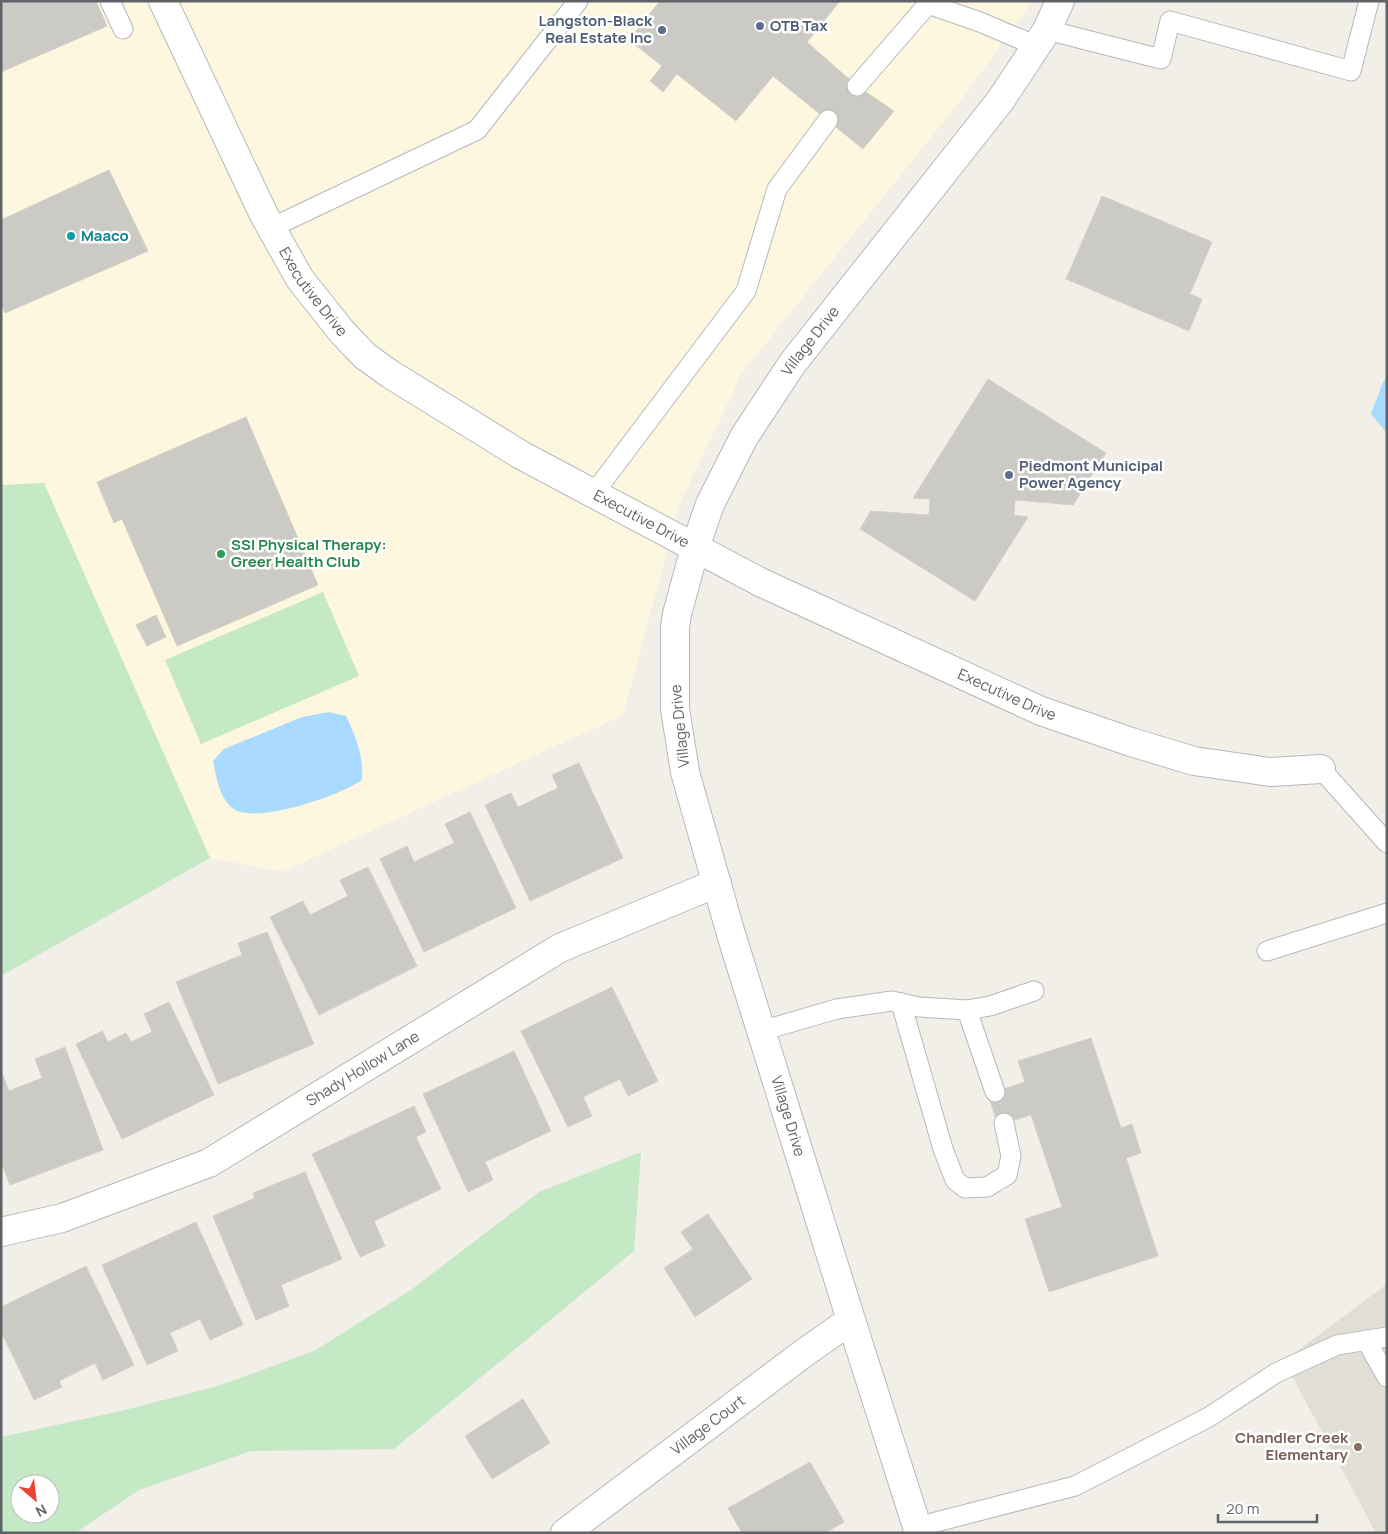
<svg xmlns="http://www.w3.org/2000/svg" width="1388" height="1534" font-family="Manrope,sans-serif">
<rect width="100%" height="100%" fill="#f1efe8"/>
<path fill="#fef7e0" d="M1 1H1032L965 95 742 373 680 503 623 715 282 872 210 858 44 483 1 485Z"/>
<path fill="#e1ded6" d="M1387 1284V1533H1376L1284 1361Z"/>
<g fill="#c5e8c5" fill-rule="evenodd">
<path d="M44 483 210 858 1 976V485Z"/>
<path d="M323 592 359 676 201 744 165 660Z"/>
<path d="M641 1152 634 1251 394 1449 251 1451 139 1490 75 1533H1V1437L121 1411 218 1386 314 1351 411 1290 539 1192ZM20 1484H50V1514H20Z"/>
</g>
<g fill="#aadaff">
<path d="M1387 378V433L1371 414 1383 382Z"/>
<path d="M329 712 346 716C356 737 364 757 362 780 341 795 252 827 231 807 219 796 216 776 213 761L224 749 302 717Z"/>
</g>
<g fill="#cccac5" stroke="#d6d1c6">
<path d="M1 1H96L107 26 1 72Z"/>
<path d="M660 1H840L807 42 857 86 894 111 863 149 773 76 736 121 677 74 663 92 650 81 662 66 629 40Z"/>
<path d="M109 170 148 251 5 313 1 303V220Z"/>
<path d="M1102 196 1212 242 1190 294 1202 299 1189 331 1066 279Z"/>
<path d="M988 379 1106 453 1073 505 1015 500 1014 515 1028 517 975 601 860 529 871 511 929 515 930 499 913 498Z"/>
<path d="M246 417 318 585 177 646 122 519 114 523 97 482Z"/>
<path d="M156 615 166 637 147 646 136 625Z"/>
<path d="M579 763 623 858 530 901 485 805 511 793 518 807 558 788 552 775Z"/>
<path d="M470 812 516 908 424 952 380 859 407 846 414 862 454 843 445 824Z"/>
<path d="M368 867 417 966 319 1015 270 917 303 901 310 915 348 896 340 880Z"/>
<path d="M267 932 314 1044 218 1084 176 982 242 955 238 943Z"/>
<path d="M612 987 658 1081 628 1096 620 1079 583 1097 592 1116 568 1127 521 1031Z"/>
<path d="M169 1002 214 1095 122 1139 76 1044 102 1031 108 1042 126 1033 131 1042 152 1032 144 1014Z"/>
<path d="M1091 1038 1121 1128 1132 1124 1141 1153 1126 1158 1158 1256 1049 1292 1025 1219 1062 1207 1031 1115 998 1125 988 1094 1025 1082 1018 1061Z"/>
<path d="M65 1047 103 1150 10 1185 1 1161V1071L9 1091 42 1078 35 1059Z"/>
<path d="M514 1051 551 1131 485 1162 493 1180 468 1192 423 1094Z"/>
<path d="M414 1106 426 1132 416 1137 441 1189 374 1221 385 1246 360 1257 312 1154Z"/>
<path d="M305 1172 342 1259 281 1285 289 1306 256 1320 213 1216 255 1198 253 1193Z"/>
<path d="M708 1214 752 1279 695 1317 664 1268 693 1249 681 1232Z"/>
<path d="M196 1222 243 1325 210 1340 200 1319 170 1333 178 1351 147 1365 102 1265Z"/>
<path d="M86 1266 134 1365 103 1380 95 1363 59 1381 62 1387 34 1400 1 1331V1307Z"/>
<path d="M523 1399 550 1443 492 1479 465 1436Z"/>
<path d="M810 1462 844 1522 825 1533H742L728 1508Z"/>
</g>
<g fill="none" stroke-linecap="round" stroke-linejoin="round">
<defs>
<g id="service">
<path d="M110 1 123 29"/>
<path d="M1047 30 1161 59 1170 21 1351 71 1369 1"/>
<path d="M857 86 928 4 980 22 1036 46"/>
<path d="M271 228 477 130 578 1"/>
<path d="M594 493 746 291 777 189 828 120"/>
<path d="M1321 769 1387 843"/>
<path d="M1267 951 1387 913"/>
<path d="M901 1003 943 1149 955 1180 965 1188 987 1187 1007 1175 1011 1156 1004 1123"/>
<path d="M967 1010 995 1092"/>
<path d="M761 1031 837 1009 892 1001 919 1007 967 1010 990 1006 1034 991"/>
<path d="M1366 1340 1387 1377"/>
<path d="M917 1527 1075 1486 1209 1417 1276 1373 1337 1345 1387 1337"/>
</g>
<g id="minor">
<path id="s1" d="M163 1 264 215 300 279 342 332 365 356 390 374 521 455 760 582 1041 711 1131 742 1194 761 1270 772 1321 769"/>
<path id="s2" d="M1 1232 62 1218 209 1163 560 948 717 883"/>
<path id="s3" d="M565 1533 804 1353 851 1320"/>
<path id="s4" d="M919 1533 851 1320 731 934 685 772 675 709V627L677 614 695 548 710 504 744 437 792 364 1000 101 1047 30 1060 1"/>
</g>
</defs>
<use href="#service" stroke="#b5b8bc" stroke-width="21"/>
<use href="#minor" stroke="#b5b8bc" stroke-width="30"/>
<use href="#service" stroke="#fff" stroke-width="19"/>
<use href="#minor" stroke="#fff" stroke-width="28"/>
</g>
<g fill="#5c6f8a" stroke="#fff" stroke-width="2">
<circle cx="760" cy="26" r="5"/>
<circle cx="662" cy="30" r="5"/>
<circle cx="1009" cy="475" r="5"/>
</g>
<circle fill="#0f9aa8" stroke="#fff" stroke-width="2" cx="71" cy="236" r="5"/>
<circle fill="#2e9e5b" stroke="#fff" stroke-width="2" cx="221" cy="554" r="5"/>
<circle fill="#8d6e63" stroke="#fff" stroke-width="2" cx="1358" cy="1447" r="5"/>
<g text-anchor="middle" stroke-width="5" stroke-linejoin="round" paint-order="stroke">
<g font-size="15" font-weight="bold" fill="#4e5e75" stroke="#fff" text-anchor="start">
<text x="652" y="26" text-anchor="end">Langston-Black<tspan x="652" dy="17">Real Estate Inc</tspan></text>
<text x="770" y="31">OTB Tax</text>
<text x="1019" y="471">Piedmont Municipal<tspan x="1019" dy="17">Power Agency</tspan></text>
</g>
<g font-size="15" font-weight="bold" fill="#0d838f" stroke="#fff" text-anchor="start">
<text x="81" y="241">Maaco</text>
</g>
<g font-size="15" fill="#5f6368" stroke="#fff">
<text dy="5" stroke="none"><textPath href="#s1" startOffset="328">Executive Drive</textPath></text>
<text dy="5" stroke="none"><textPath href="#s4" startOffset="1262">Village Drive</textPath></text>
<text dy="5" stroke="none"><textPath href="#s1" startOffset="732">Executive Drive</textPath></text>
<text dy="5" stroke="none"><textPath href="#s1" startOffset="1138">Executive Drive</textPath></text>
<text transform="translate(680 726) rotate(-96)" y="5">Village Drive</text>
<text dy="5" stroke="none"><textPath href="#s2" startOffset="400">Shady Hollow Lane</textPath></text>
<text transform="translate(788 1116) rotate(73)" y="5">Village Drive</text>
<text dy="5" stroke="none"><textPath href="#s3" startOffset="179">Village Court</textPath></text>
</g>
<g font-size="15" font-weight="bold" fill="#27864d" stroke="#fff" text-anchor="start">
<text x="231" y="550">SSI Physical Therapy:<tspan x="231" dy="17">Greer Health Club</tspan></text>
</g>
<g font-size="15" font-weight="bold" fill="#785e54" stroke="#fff" text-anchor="end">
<text x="1348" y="1443">Chandler Creek<tspan x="1348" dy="17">Elementary</tspan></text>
</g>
</g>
<rect width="1388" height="1534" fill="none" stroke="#5f6368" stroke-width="5"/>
<g transform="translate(35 1499) rotate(152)"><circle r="24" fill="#ffffff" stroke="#bfc1c3"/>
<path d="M0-4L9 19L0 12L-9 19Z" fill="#ea4335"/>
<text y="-8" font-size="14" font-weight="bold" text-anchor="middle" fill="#5f6368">N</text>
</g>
<path d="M1218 1514v8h99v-8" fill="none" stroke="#5f6368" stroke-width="2.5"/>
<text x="1226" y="1514" font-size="15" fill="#5f6368" stroke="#ffffff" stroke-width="4" paint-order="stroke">20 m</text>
</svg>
